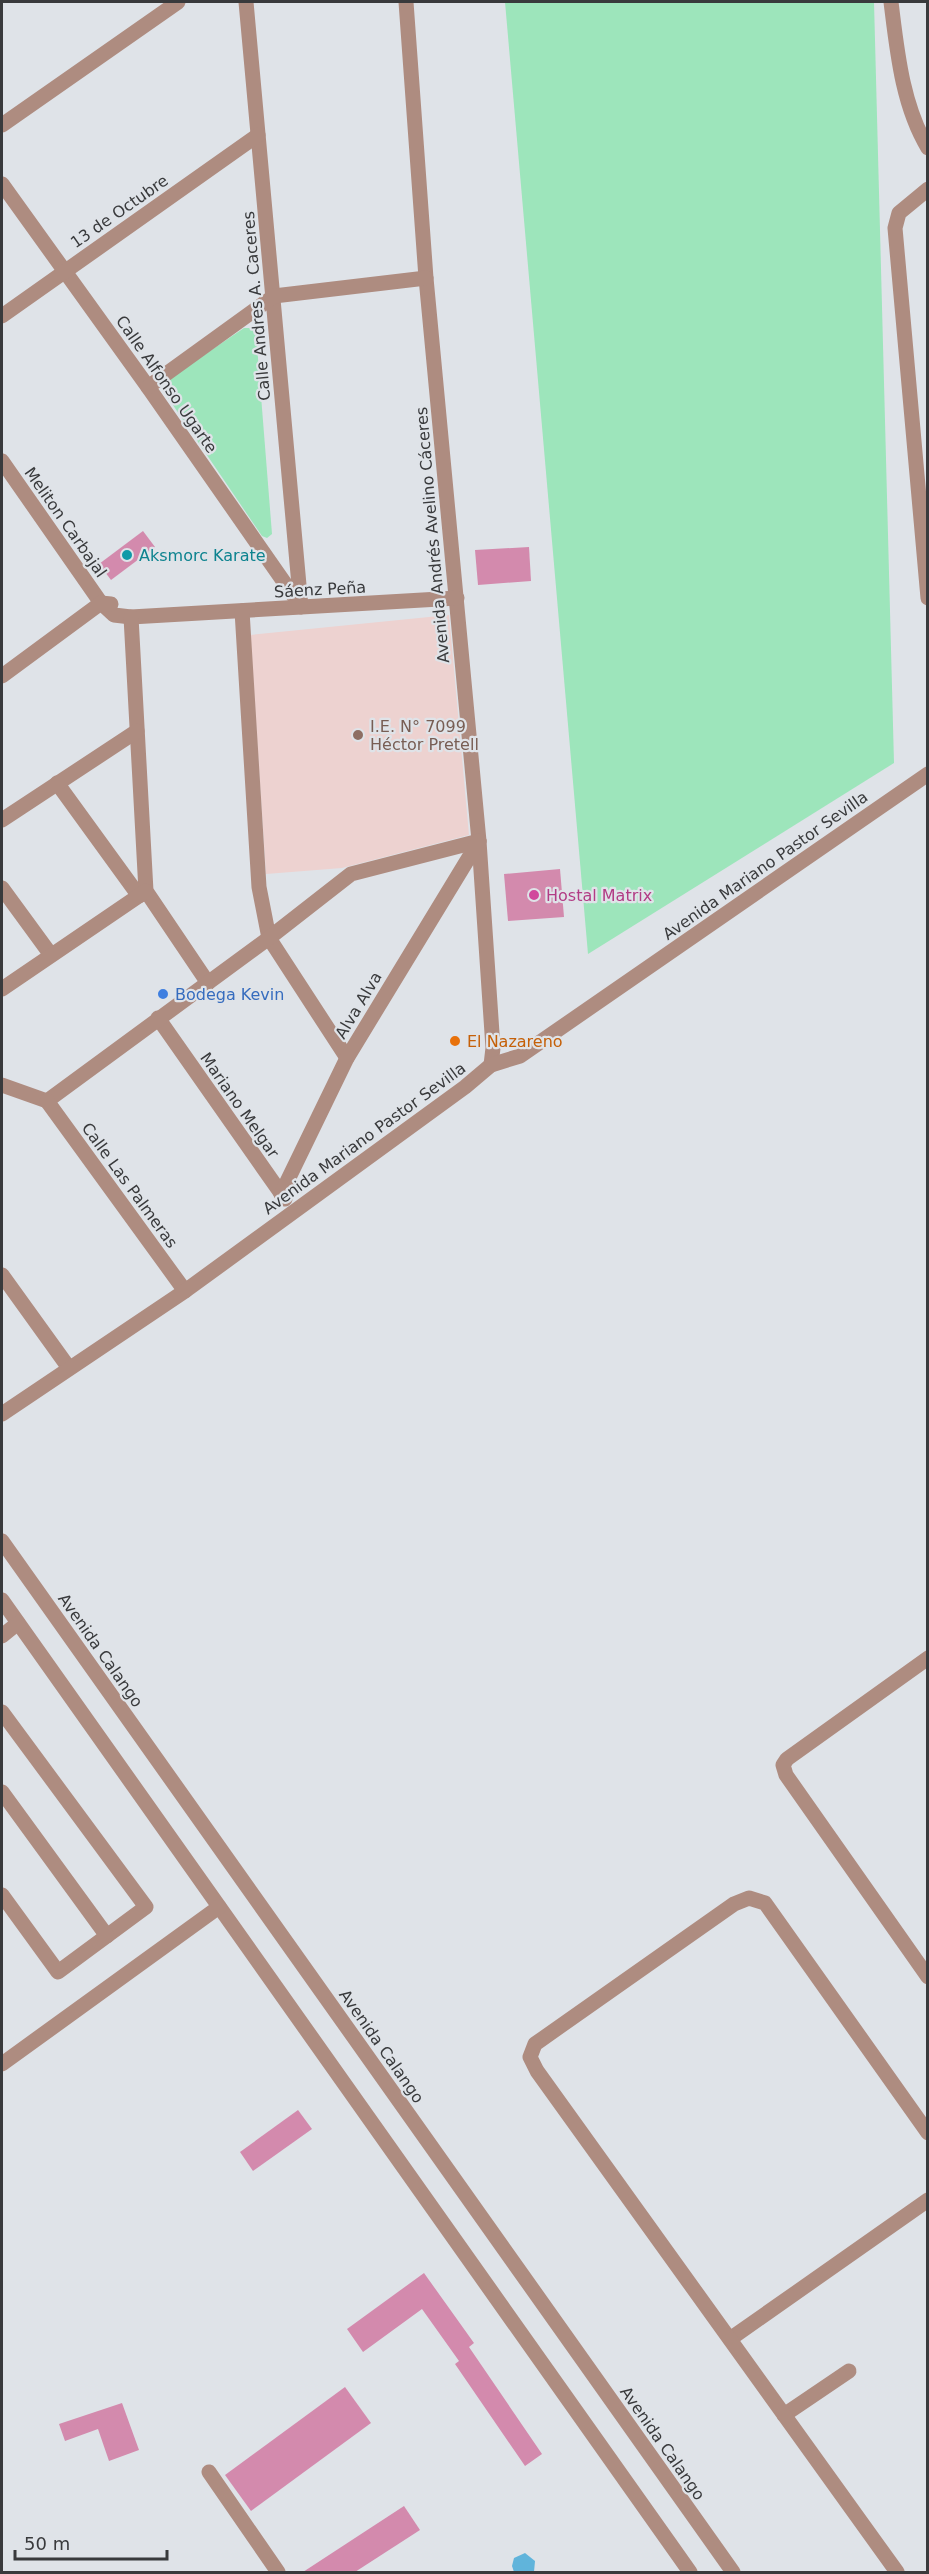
<svg xmlns="http://www.w3.org/2000/svg" width="929" height="2574" font-family="'DejaVu Sans',sans-serif">
<rect width="100%" height="100%" fill="#dfe3e8"/>
<path fill="#edd2d0" d="M449 615 469 835 342 868 266 874 250 635Z"/>
<g fill="#9de5bb">
<path d="M505 2H874L894 763 588 954Z"/>
<path d="M244 328H252L256 333 272 534 267 538 262 536 162 389 164 382Z"/>
</g>
<path fill="#60b4db" d="M525 2553 535 2561 534 2572H514L512 2566 514 2558Z"/>
<g fill="#d38aad">
<path d="M143 531 155 547 111 580 99 564Z"/>
<path d="M529 547 531 581 478 585 475 550Z"/>
<path d="M560 869 564 917 508 921 504 874Z"/>
<path d="M298 2110 312 2129 253 2171 240 2152Z"/>
<path d="M424 2273 474 2343 469 2347 542 2454 525 2466 455 2364 459 2361 422 2309 363 2352 347 2329Z"/>
<path d="M345 2387 371 2423 251 2511 225 2475Z"/>
<path d="M122 2403 139 2450 109 2461 98 2429 65 2441 59 2424Z"/>
<path d="M404 2506 420 2530 355 2572H303Z"/>
</g>
<g fill="none" stroke-linecap="round" stroke-linejoin="round">
<g stroke="#ae8c80" stroke-width="15">
<path d="M246 2 301 607"/>
<path d="M406 2 426 278 479 841 493 1048 491 1065"/>
<path d="M891 2C897 50 902 105 928 148"/>
<path d="M2 125 178 2"/>
<path d="M2 184 148 387 300 605"/>
<path d="M928 189 899 213 895 228 928 598"/>
<path d="M2 316 258 135"/>
<path d="M148 387 274 296 426 278"/>
<path d="M2 461 101 603 114 615 131 617 457 598"/>
<path d="M242 611 259 887 269 938 347 1058"/>
<path d="M131 617 146 891 208 983"/>
<path d="M2 676 101 603 111 604"/>
<path d="M57 783 139 896"/>
<path d="M2 820 137 731"/>
<path d="M2 888 51 955"/>
<path d="M2 989 146 891"/>
<path d="M158 1018 285 1199"/>
<path d="M2 1085 47 1101"/>
<path d="M47 1101 269 938 351 874 479 841"/>
<path d="M47 1101 185 1291"/>
<path d="M281 1194 347 1058 479 841"/>
<path d="M2 1275 69 1368"/>
<path d="M2 1414 185 1291 465 1087 491 1065 520 1056 928 774"/>
<path d="M2 1541 733 2572"/>
<path d="M2 1600 690 2572"/>
<path d="M2 1636 18 1623"/>
<path d="M928 1658 787 1759 783 1765 786 1775 928 1977"/>
<path d="M2 1712 146 1907 58 1972 2 1895"/>
<path d="M2 1792 107 1936"/>
<path d="M2 2064 219 1907"/>
<path d="M730 2339 928 2200"/>
<path d="M784 2415 849 2371"/>
<path d="M209 2472 278 2572"/>
<path d="M897 2572 537 2071 530 2057 535 2044 734 1904 749 1898 765 1903 928 2133"/>
</g>
</g>
<circle fill="#0f9aa8" stroke="#dfe3e8" stroke-width="2" cx="127" cy="555" r="6"/>
<circle fill="#8d6e63" stroke="#dfe3e8" stroke-width="2" cx="358" cy="735" r="6"/>
<circle fill="#d1479c" stroke="#dfe3e8" stroke-width="2" cx="534" cy="895" r="6"/>
<circle fill="#3f7fe0" stroke="#dfe3e8" stroke-width="2" cx="163" cy="994" r="6"/>
<circle fill="#e8710a" stroke="#dfe3e8" stroke-width="2" cx="455" cy="1041" r="6"/>
<g text-anchor="middle" stroke-width="4.5" stroke-linejoin="round" paint-order="stroke">
<g font-size="16" fill="#393a3c" stroke="#dfe3e8">
<text transform="translate(119 211) rotate(-35)" y="6">13 de Octubre</text>
<text transform="translate(256 306) rotate(-95)" y="6">Calle Andres A. Caceres</text>
<text transform="translate(167 384) rotate(55)" y="6">Calle Alfonso Ugarte</text>
<text transform="translate(66 522) rotate(55)" y="6">Meliton Carbajal</text>
<text transform="translate(432 535) rotate(-95)" y="6">Avenida Andrés Avelino Cáceres</text>
<text transform="translate(320 589) rotate(-3)" y="6">Sáenz Peña</text>
<text transform="translate(765 865) rotate(-35)" y="6">Avenida Mariano Pastor Sevilla</text>
<text transform="translate(358 1005) rotate(-59)" y="6">Alva Alva</text>
<text transform="translate(240 1105) rotate(55)" y="6">Mariano Melgar</text>
<text transform="translate(364 1138) rotate(-36)" y="6">Avenida Mariano Pastor Sevilla</text>
<text transform="translate(130 1185) rotate(54)" y="6">Calle Las Palmeras</text>
<text transform="translate(101 1650) rotate(55)" y="6">Avenida Calango</text>
<text transform="translate(382 2046) rotate(55)" y="6">Avenida Calango</text>
<text transform="translate(663 2443) rotate(55)" y="6">Avenida Calango</text>
</g>
<g font-size="16" fill="#0d838f" stroke="#dfe3e8" text-anchor="start">
<text x="139" y="561">Aksmorc Karate</text>
</g>
<g font-size="16" fill="#785e54" stroke="#dfe3e8" text-anchor="start">
<text x="370" y="732">I.E. N° 7099<tspan x="370" dy="18">Héctor Pretell</tspan></text>
</g>
<g font-size="16" fill="#b23c85" stroke="#dfe3e8" text-anchor="start">
<text x="546" y="901">Hostal Matrix</text>
</g>
<g font-size="16" fill="#366cbe" stroke="#dfe3e8" text-anchor="start">
<text x="175" y="1000">Bodega Kevin</text>
</g>
<g font-size="16" fill="#c56008" stroke="#dfe3e8" text-anchor="start">
<text x="467" y="1047">El Nazareno</text>
</g>
</g>
<rect width="929" height="2574" fill="none" stroke="#393a3c" stroke-width="6"/>
<path d="M15 2550v9h152v-9" fill="none" stroke="#393a3c" stroke-width="3"/>
<text x="24" y="2550" font-size="18" fill="#393a3c" stroke="#dfe3e8" stroke-width="4.5" paint-order="stroke">50 m</text>
</svg>
